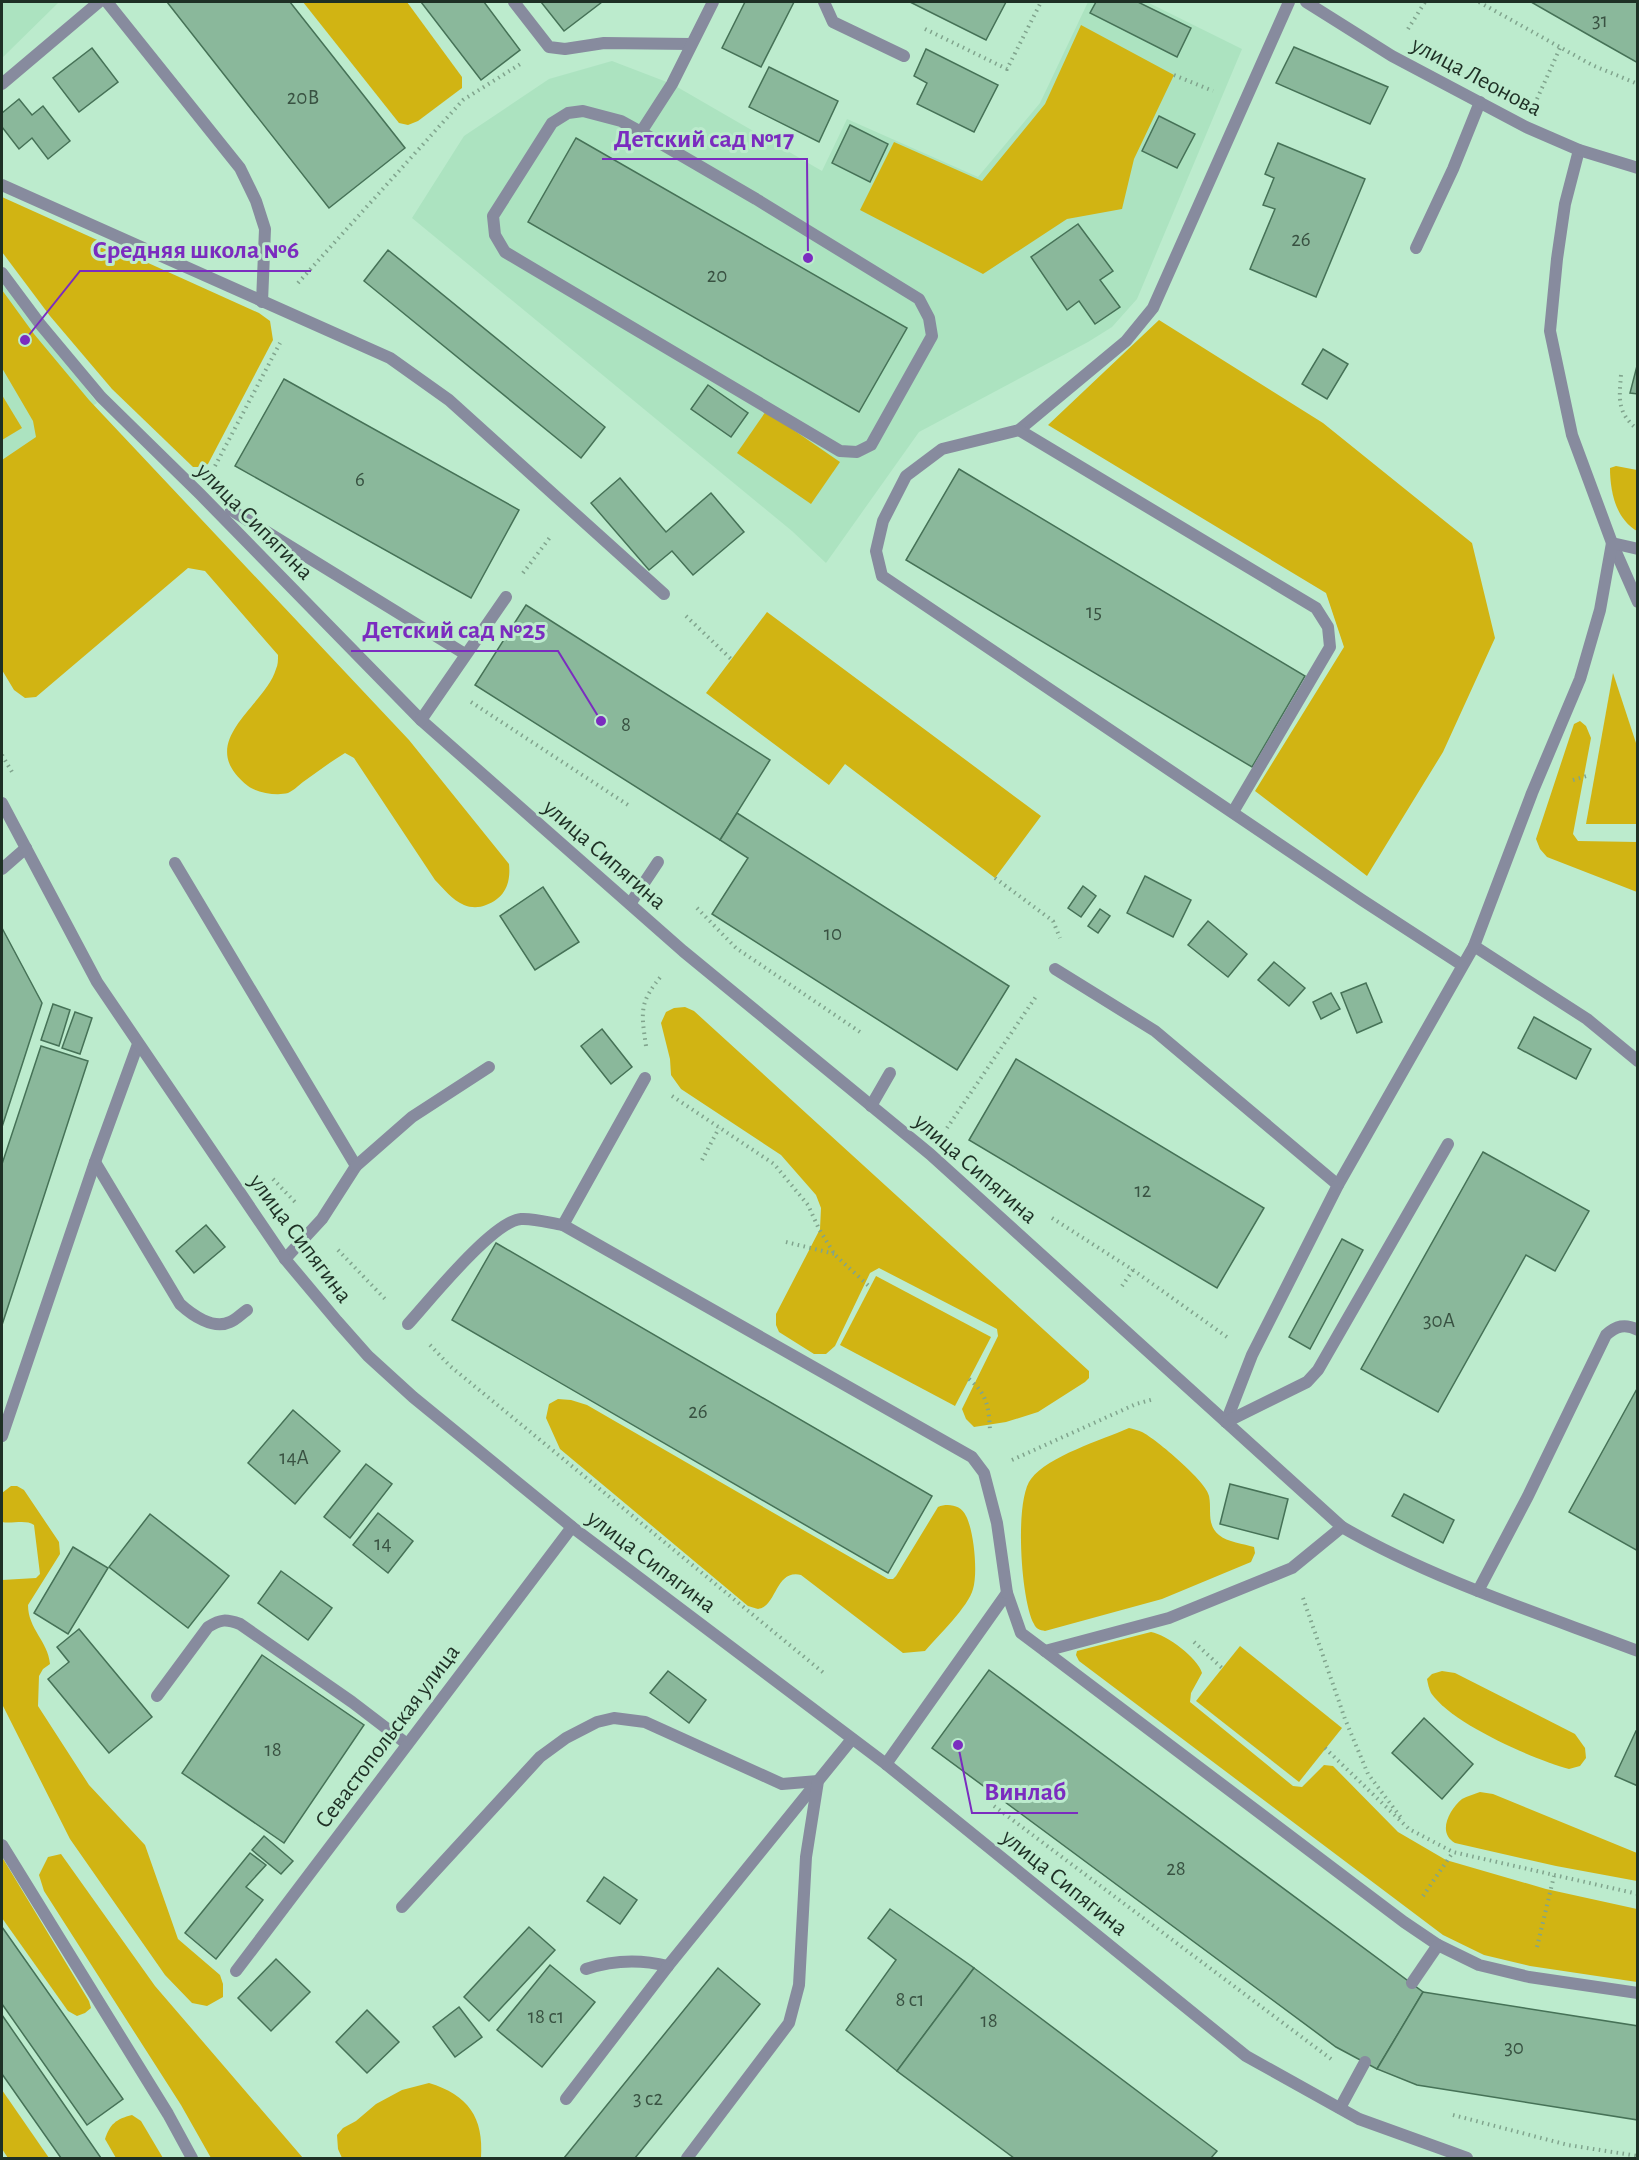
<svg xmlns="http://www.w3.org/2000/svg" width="1639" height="2160" font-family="'Alegreya Sans',sans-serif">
<rect width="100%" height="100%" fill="#bcebcd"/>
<g fill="#ace3c0">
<path d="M2 2H59L2 58Z"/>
<path d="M1088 2H1147L1242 49 1137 299 1112 327 1088 342 919 432 826 563 792 531 412 218 464 136 549 79 612 61 672 84 822 171 847 119 978 177 1040 103Z"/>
<path d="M2 278 97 403 2 463Z"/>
</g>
<g fill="#d1b413">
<path d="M303 2H407L462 77V88L418 121 408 125 399 123Z"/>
<path d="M1081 25 1174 75 1134 159 1122 209 1067 219 983 274 860 210 894 142 982 181 1045 104Z"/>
<path d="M2 197 259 313 270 321 273 340 208 464 202 467H193L112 389 50 316 2 252Z"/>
<path d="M2 290 34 334 89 400 409 740 509 864C511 883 505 898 486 905 479 908 471 908 464 905 452 900 444 889 435 880L354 758 345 753C330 762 317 772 303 782 299 785 293 791 288 793 277 796 257 793 248 786 192 742 265 707 276 669 278 665 278 660 278 655L205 571 188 568 36 697 25 698 14 690 2 670V460L36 437 33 421 2 368Z"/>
<path d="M1159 320 1323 423 1472 543 1495 638 1443 752 1367 876 1255 791 1344 647 1326 593 1048 425Z"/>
<path d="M2 395 22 428 2 440Z"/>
<path d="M766 411 840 462 811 504 737 453Z"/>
<path d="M1616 466 1637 470V531C1616 519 1610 492 1610 468Z"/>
<path d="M767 612 1041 816 995 878 845 764 829 785 706 693Z"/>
<path d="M1613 673 1637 746V824H1586Z"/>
<path d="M1580 721 1586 726 1591 738 1573 834 1578 841 1637 842V892L1547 857 1540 849 1536 839 1574 724Z"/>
<path d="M685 1007 694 1011 1089 1371V1378L1085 1382 1038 1412 1006 1422 974 1427 966 1419 962 1409 998 1336 997 1329 879 1268 870 1273 835 1346 826 1354H814L779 1332 776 1325V1314L820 1229 821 1208 816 1195 781 1155 681 1089 671 1075 670 1059 661 1023 666 1012 674 1008Z"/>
<path d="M876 1276 991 1337 955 1406 840 1345Z"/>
<path d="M558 1399 571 1400 587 1405 888 1579H893L896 1576 938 1507C948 1503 961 1505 966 1516 974 1531 978 1573 973 1589 969 1606 937 1637 925 1651L903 1653 801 1575C775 1569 777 1607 758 1609 757 1609 749 1606 748 1606L560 1449 546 1418 549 1404Z"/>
<path d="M1129 1428C1133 1429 1138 1430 1142 1432 1156 1439 1207 1482 1209 1496 1212 1510 1206 1524 1219 1535 1227 1542 1244 1544 1254 1547L1255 1553 1251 1562 1162 1599 1045 1631C1040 1630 1036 1629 1034 1624 1021 1601 1014 1500 1031 1479 1048 1456 1102 1440 1129 1428Z"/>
<path d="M11 1486H17L24 1490 59 1542 60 1554 28 1605C28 1629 48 1641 50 1664L43 1669 39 1676 38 1706 89 1785 145 1845 178 1939 220 1975 223 1984V1997L207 2006 192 2003 165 1975 70 1839 2 1704V1580L36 1578 40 1574 34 1525C26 1519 12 1524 2 1522V1493Z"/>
<path d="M1151 1632C1167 1635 1198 1658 1202 1673L1191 1693 1190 1702 1293 1786 1302 1787 1324 1765 1333 1766 1398 1832 1446 1860 1546 1889 1637 1909V1982L1530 1966 1484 1955 1443 1935 1079 1661 1076 1655 1077 1651Z"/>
<path d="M1240 1646 1342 1728 1299 1782 1196 1701Z"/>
<path d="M1442 1671 1455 1673 1575 1734 1585 1748 1586 1758 1580 1766 1569 1769C1533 1759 1452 1724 1431 1693 1429 1689 1428 1684 1427 1679L1432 1674Z"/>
<path d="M1480 1792 1493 1794 1637 1853V1881L1556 1866 1455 1843C1437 1833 1449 1810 1462 1799 1467 1796 1475 1794 1480 1792Z"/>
<path d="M61 1854 155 1986 303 2158H211L181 2105 44 1891 39 1875 48 1857Z"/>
<path d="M2 1857 89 2001 91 2008 85 2013 77 2016 68 2011 2 1918Z"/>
<path d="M429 2083C468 2095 484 2117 481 2158H342L338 2149 337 2135 343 2128 356 2121 376 2104 402 2090Z"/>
<path d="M2 2090 49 2158H8L2 2149Z"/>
<path d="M132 2115 141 2121 163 2158H116L105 2139C110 2124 116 2119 132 2115Z"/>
</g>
<g fill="#8ab89b" stroke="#467257" stroke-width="1.5">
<path d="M167 2H290L405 148 329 208Z"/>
<path d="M421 2H484L520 50 481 80Z"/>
<path d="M541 2H602L564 31Z"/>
<path d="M745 2H794L761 67 722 48Z"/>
<path d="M910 2H1006L986 40Z"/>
<path d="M1096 2H1138L1191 28 1177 57 1090 13Z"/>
<path d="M1531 2H1638V63L1594 38Z"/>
<path d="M1294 47 1388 87 1370 124 1276 83Z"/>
<path d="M92 48 118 82 79 112 53 78Z"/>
<path d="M926 49 998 85 974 132 917 104 927 83 914 76Z"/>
<path d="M769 67 838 101 819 142 749 107Z"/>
<path d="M19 99 32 115 43 106 70 141 48 159 32 138 19 149 2 127V113Z"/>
<path d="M1159 116 1195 134 1177 168 1142 151Z"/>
<path d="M850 125 888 144 870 182 832 163Z"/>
<path d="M576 138 907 328 859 412 528 222Z"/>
<path d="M1278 143 1365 179 1316 297 1250 269 1275 209 1263 205 1274 178 1265 174Z"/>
<path d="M1078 224 1113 271 1100 280 1120 307 1095 324 1079 301 1067 310 1031 257Z"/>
<path d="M388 250 605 427 581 458 364 281Z"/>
<path d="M1323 349 1348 364 1327 399 1302 384Z"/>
<path d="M1638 362V394L1630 393Z"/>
<path d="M284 379 519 510 471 598 235 466Z"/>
<path d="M708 385 748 413 731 437 691 409Z"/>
<path d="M959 469 1305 676 1252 767 906 560Z"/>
<path d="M620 478 666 532 711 493 744 532 693 575 672 551 649 570 591 503Z"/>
<path d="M526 605 770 760 720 840 475 685Z"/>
<path d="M737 813 1009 986 957 1070 712 914 748 858 720 840Z"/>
<path d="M1145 876 1191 900 1173 937 1127 913Z"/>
<path d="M1083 886 1096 896 1081 917 1068 908Z"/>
<path d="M543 887 579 942 535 970 500 916Z"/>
<path d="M1100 909 1110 916 1098 933 1088 926Z"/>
<path d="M1208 921 1247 954 1228 977 1188 945Z"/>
<path d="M2 928 42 1003 2 1127Z"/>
<path d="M1274 962 1305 988 1289 1006 1258 980Z"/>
<path d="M1366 983 1382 1022 1357 1033 1341 993Z"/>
<path d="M1331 993 1340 1009 1321 1019 1313 1002Z"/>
<path d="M53 1004 70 1010 59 1046 41 1040Z"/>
<path d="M75 1012 92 1018 80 1054 62 1048Z"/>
<path d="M1534 1017 1591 1049 1576 1079 1518 1048Z"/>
<path d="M602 1029 632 1067 611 1084 581 1046Z"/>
<path d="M41 1046 88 1061 2 1325V1164Z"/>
<path d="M1016 1059 1264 1208 1217 1288 969 1140Z"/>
<path d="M1483 1152 1589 1211 1555 1271 1526 1255 1438 1412 1361 1369Z"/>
<path d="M206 1225 225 1247 194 1273 176 1251Z"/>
<path d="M1342 1239 1363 1250 1310 1349 1289 1337Z"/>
<path d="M496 1243 932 1496 888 1573 452 1320Z"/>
<path d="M1638 1387V1551L1569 1512Z"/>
<path d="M293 1410 340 1451 295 1504 248 1463Z"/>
<path d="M366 1464 392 1484 350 1538 324 1517Z"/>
<path d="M1230 1484 1288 1499 1278 1539 1220 1524Z"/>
<path d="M1404 1494 1454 1520 1443 1543 1392 1516Z"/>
<path d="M378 1513 413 1541 388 1573 353 1545Z"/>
<path d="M150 1514 229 1576 188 1628 109 1567Z"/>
<path d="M73 1547 108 1568 68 1634 34 1613Z"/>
<path d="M281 1571 332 1608 308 1640 258 1603Z"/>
<path d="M79 1629 152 1717 109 1753 48 1679 69 1662 57 1647Z"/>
<path d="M262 1655 364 1725 284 1843 182 1773Z"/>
<path d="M989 1670 1423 1992 1377 2069 1336 2047 932 1748Z"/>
<path d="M668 1671 706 1700 689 1723 650 1693Z"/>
<path d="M1424 1718 1473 1764 1442 1799 1392 1753Z"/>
<path d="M1636 1731 1638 1732V1786L1615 1776Z"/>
<path d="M264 1836 293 1861 281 1874 252 1850Z"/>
<path d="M250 1853 266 1865 246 1887 263 1900 216 1959 185 1933Z"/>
<path d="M604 1877 637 1900 620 1924 587 1901Z"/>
<path d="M890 1909 974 1968 897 2071 846 2030 896 1960 868 1938Z"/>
<path d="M2 1927 123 2099 87 2125 2 2004Z"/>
<path d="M529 1927 555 1950 489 2021 464 1997Z"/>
<path d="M276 1959 310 1992 271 2031 238 1998Z"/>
<path d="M550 1965 595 2002 542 2067 497 2030Z"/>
<path d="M718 1968 760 2004 635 2158H564Z"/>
<path d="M974 1968 1217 2151 1211 2158H1014L897 2071Z"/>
<path d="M1423 1992 1638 2026V2120L1417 2085 1377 2069Z"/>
<path d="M459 2007 482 2037 455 2057 433 2027Z"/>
<path d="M367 2010 399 2042 367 2073 336 2042Z"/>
<path d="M2 2015 101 2158H61L2 2074Z"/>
</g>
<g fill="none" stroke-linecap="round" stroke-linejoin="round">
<g stroke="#80a48d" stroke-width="4" stroke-dasharray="1.5 4.5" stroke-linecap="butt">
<path d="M1479 2 1592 65 1638 84"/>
<path d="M925 29 1007 69 1041 2"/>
<path d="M1408 29 1425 2"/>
<path d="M1174 75 1213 91"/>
<path d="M1537 99 1560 48"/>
<path d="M298 283 463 100 522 63"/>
<path d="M1621 375C1619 399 1617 413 1638 430"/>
<path d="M215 466 280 343"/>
<path d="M523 573 551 536"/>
<path d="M686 616 731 659"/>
<path d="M471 702 628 805"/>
<path d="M2 755 12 772"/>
<path d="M1573 780 1590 775"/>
<path d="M995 878 1053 921 1060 938"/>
<path d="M697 908 736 948 860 1032"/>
<path d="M646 1046C641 1011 639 1002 663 974"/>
<path d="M672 1096 774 1164 808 1205 819 1229 835 1255 871 1288"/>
<path d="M947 1128 1037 995"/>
<path d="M702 1160 719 1128"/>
<path d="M273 1179 295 1202"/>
<path d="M1052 1218 1133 1270 1227 1337"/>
<path d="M786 1242 835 1254"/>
<path d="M338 1250 387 1301"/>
<path d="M1122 1286 1133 1270"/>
<path d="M430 1345 450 1366 825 1674"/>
<path d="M969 1379C987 1394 989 1407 990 1431"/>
<path d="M1012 1460 1136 1404 1154 1399"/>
<path d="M1303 1598 1345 1719 1368 1774 1402 1819"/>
<path d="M1194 1642 1222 1668"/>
<path d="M1325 1748 1409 1829 1453 1852 1638 1894"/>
<path d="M994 1806 1331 2059"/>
<path d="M1423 1896 1453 1852"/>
<path d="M1537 1947 1554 1876"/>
<path d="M1453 2115 1568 2145 1638 2156"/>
</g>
<g stroke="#878b9e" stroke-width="12">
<path d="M107 2 240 168 256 201 265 229 262 302"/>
<path d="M514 2 549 47 565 49 604 43 691 44"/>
<path d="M824 2 833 22 904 56"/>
<path d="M1289 2 1153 308 1126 341 1019 430 942 449 906 476 883 521 876 551 882 576 1362 900 1462 965"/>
<path d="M2 84 99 2"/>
<path d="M583 111 621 121 641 132 756 199 919 299 929 318 932 336 871 445 857 452 840 451 505 252 495 235 493 216 552 123 568 113Z"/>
<path d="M641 132 672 84 713 2"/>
<path d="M1579 150 1565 204 1557 259 1550 331 1572 435 1612 543 1638 602"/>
<path d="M2 185 390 358 449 400 664 594"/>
<path d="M1416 248 1453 169 1480 102"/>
<path d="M2 273 40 324 101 397 200 494 421 720 683 951 930 1154 1342 1527 1292 1568 1169 1618 1045 1651 1021 1633 1007 1593 886 1764"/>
<path d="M1019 430 1316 608 1328 627 1330 647 1233 812"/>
<path d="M231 510 465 654"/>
<path d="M421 720 506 597"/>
<path d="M175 863 356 1166 322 1219 285 1259"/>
<path d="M2 869 26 848"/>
<path d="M630 904 658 862"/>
<path d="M1474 946 1587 1019 1638 1061"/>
<path d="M1055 969 1155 1031 1338 1185"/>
<path d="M871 1106 890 1073"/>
<path d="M95 1162 180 1304C192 1315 213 1330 230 1322 236 1320 241 1314 247 1310"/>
<path d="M356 1166 412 1117 489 1067"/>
<path d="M563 1225 645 1078"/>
<path d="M408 1324C429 1301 493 1221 521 1219 534 1218 550 1223 563 1225L972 1457 984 1473 997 1523 1007 1593"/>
<path d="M1226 1422 1252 1355 1338 1185 1474 946 1532 793 1580 679 1600 610 1612 543 1638 549"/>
<path d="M1226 1422 1307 1382 1318 1370 1448 1144"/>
<path d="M2 1436 95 1162 138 1044"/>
<path d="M1342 1527C1434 1580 1538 1613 1638 1651"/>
<path d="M1478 1591 1528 1496 1606 1335C1616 1326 1625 1323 1638 1330"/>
<path d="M1045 1651 1404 1922 1438 1945 1479 1965 1529 1977 1638 1993"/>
<path d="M157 1696 208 1627C221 1619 226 1619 240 1624L352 1702 407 1744"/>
<path d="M2 1845 168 2114 192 2158"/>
<path d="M402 1907 540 1757 566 1738 597 1722 614 1718 645 1722 782 1784 818 1781"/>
<path d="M586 1969C613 1960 640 1959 668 1966"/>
<path d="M236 1971 572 1527"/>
<path d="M1412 1983 1438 1945"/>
<path d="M566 2099 668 1966 817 1782"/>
<path d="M1340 2108 1365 2062"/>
<path d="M687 2158 789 2023 799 1985 806 1857 818 1781 852 1739"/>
</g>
<g stroke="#878b9e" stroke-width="12">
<path d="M1306 2 1392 56 1526 127 1579 150 1638 168"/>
<path d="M2 803 97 982 285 1259 337 1321 368 1356 413 1397 572 1527 886 1764 1246 2056 1359 2119 1467 2158"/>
</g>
</g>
<g text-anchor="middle" stroke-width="6" stroke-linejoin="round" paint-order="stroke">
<g font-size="21" fill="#395242">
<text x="1600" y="27">31</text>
<text x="303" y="104">20В</text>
<text x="1301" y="246">26</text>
<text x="717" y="282">20</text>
<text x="360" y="486">6</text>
<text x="1094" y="618">15</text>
<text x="626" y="731">8</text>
<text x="833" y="940">10</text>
<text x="1143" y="1197">12</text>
<text x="1439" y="1327">30А</text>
<text x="698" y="1418">26</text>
<text x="294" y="1464">14А</text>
<text x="383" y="1550">14</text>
<text x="273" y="1756">18</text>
<text x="1176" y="1875">28</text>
<text x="910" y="2006">8 с1</text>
<text x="546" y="2023">18 с1</text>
<text x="989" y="2027">18</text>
<text x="1514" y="2054">30</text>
<text x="648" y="2105">3 с2</text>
</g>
<g font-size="24" fill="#1e3025" stroke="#bcebcd">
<text transform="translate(1477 76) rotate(28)" y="8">улица Леонова</text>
<text transform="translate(255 521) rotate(45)" y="8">улица Сипягина</text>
<text transform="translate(605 854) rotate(41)" y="8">улица Сипягина</text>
<text transform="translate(976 1168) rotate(41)" y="8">улица Сипягина</text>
<text transform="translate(301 1238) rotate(53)" y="8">улица Сипягина</text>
<text transform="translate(652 1561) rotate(37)" y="8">улица Сипягина</text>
<text transform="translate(387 1736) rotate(-53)" y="8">Севастопольская улица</text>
<text transform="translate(1065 1882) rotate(39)" y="8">улица Сипягина</text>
</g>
</g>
<path fill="none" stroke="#7b2cbf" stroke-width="2" d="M808 258L807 159H602M25 340L80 271H311M601 721L558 651H351M958 1745L972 1813H1078"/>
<g fill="#7b2cbf" stroke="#bcebcd" stroke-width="2">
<circle cx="808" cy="258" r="6"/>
<circle cx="25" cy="340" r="6"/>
<circle cx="601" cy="721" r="6"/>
<circle cx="958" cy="1745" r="6"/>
</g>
<g font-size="26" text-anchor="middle" font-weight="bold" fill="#7b2cbf" stroke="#bcebcd" stroke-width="6" stroke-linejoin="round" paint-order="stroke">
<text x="704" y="147">Детский сад №17</text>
<text x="196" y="258">Средняя школа №6</text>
<text x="454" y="638">Детский сад №25</text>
<text x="1025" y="1800">Винлаб</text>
</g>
<rect width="1639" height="2160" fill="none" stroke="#1e3025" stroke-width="6"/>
</svg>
